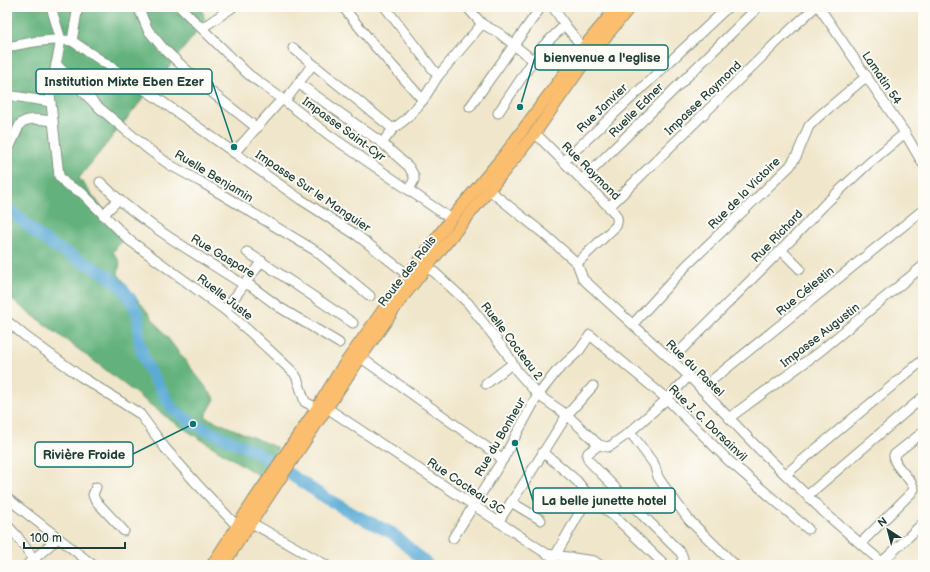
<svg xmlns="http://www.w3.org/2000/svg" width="930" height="572" font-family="'Balsamiq Sans',sans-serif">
<rect width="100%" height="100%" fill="#fdfcf7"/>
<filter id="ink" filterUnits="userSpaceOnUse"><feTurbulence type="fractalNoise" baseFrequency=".025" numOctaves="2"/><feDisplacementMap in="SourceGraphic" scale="8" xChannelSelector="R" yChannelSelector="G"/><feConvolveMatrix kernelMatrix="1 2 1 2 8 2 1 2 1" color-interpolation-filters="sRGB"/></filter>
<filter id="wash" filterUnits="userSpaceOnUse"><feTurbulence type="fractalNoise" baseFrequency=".012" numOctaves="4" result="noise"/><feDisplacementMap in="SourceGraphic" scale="16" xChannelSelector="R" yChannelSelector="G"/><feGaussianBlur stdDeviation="0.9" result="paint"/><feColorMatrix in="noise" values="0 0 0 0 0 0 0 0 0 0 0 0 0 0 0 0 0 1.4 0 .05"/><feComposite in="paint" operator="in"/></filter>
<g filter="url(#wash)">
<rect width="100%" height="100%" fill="#f0e6cb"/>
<path fill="#63b27d" stroke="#417858" d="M7 7H202L205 22 79 178 125 237 113 252 120 262 118 274 215 399 205 417 278 448 261 477 170 420 102 367 7 296Z"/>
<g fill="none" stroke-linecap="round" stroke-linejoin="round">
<path stroke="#5babd5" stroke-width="12" d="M7 207 37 234 52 245 107 275 123 289 131 300 138 315 139 339 142 353 148 368 172 408 193 424 256 452 326 498 357 516 392 533 428 565"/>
</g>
</g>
<g filter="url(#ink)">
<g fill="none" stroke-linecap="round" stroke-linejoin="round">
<defs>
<g id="minor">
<path d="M51 7 61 40 50 94 59 176 66 184 82 193 129 240 225 310 249 331 294 373 297 378 305 402 317 408"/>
<path d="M138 7 148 30 163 48 205 87 257 128"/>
<path d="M180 7 248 74 282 99"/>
<path d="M343 7 373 44 423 100"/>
<path d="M385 7 438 76"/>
<path d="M467 7 482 24 499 33 534 61"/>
<path d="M553 7 565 25 583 48"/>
<path d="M819 7 905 133 923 164"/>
<path d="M202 28 233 7"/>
<path d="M72 41 77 12 78 7"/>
<path d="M7 47C28 43 51 38 72 41L144 89 300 199 358 236 408 275"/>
<path d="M293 48 393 129"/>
<path d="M56 64 96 105 148 149 170 165 201 182 316 251 370 296"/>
<path d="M298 83 382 143 409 167 414 176V180L409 190"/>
<path d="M7 95 51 102"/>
<path d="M285 101 313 64"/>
<path d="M470 107 541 7"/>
<path d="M498 113 543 46 565 25"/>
<path d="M535 133 609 207C615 213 620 218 616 226L577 263"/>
<path d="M382 143 393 129 406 119 423 100 438 76 482 24"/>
<path d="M7 153 20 124C29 116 42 120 53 121"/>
<path d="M234 153 282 99 329 135 451 219"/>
<path d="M564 161 728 7"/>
<path d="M582 180 758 7"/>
<path d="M100 182C141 223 193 252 241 283L251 286 279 307 339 343"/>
<path d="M489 190 544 234 577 263 583 279 689 376 757 447 825 513 885 565"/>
<path d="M609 207 777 42 815 7"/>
<path d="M103 215 118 200"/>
<path d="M781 250 800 269"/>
<path d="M247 252 353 323"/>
<path d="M425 269 433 271 468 303 506 352 517 371 538 395 567 415 599 445"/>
<path d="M225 310 262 261"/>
<path d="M7 321 25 336 80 376 140 414 165 448 197 484 237 526"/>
<path d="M633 324 686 266 790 166 797 155 809 126 818 117 867 76"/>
<path d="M360 357 503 459"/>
<path d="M671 360 793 238 825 204 868 164 905 133"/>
<path d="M486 384 512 364"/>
<path d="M701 389 923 210"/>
<path d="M327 408 547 554 594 561 600 565"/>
<path d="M729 418 819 352 923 266"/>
<path d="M630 432 654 464 658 477 664 486 689 520 735 565"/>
<path d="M543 452 577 481 589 496 617 519 665 565"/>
<path d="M786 474 923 360"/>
<path d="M96 487 93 495 95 500 124 531"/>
<path d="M808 495 923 397"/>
<path d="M7 498 93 565"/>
<path d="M511 502 541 520"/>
<path d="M250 522 326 565"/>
<path d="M498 522 526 480 567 415 593 386"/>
<path d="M7 525 17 536 38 565"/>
<path d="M453 538 503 459 538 395 556 372 579 351 590 335 667 399 728 460 808 529"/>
<path d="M861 543 912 492 914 489C911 476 893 468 894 455L923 432"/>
<path d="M882 562 923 523"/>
<path d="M27 565 58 538"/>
<path d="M550 565 589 496"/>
<path d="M680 565 683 558 681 553 633 506 589 461 587 456 588 453 599 445 608 447 612 445 630 432 667 399 689 376"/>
</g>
<g id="major">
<path d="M212 565 254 500 317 408 341 369 408 275 451 219 505 154 583 48 617 7"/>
<path d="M223 565 348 376 402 298 535 133 582 66 630 7"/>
</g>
</defs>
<use href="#minor" stroke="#889280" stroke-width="11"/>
<use href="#major" stroke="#889280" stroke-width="13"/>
<use href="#minor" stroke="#fff" stroke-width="9"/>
<use href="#major" stroke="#fbbd6e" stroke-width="11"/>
</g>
</g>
<g text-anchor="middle" stroke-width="4" stroke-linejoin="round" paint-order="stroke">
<g font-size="12" fill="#1f3d34" stroke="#fdfcf7">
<text transform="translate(882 78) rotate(56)" y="4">Lamatin 54</text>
<text transform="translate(703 98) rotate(-44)" y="4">Impasse Raymond</text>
<text transform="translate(602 108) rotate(-44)" y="4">Rue Janvier</text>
<text transform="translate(636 110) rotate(-45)" y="4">Ruelle Edner</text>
<text transform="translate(344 129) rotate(36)" y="4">Impasse Saint-Cyr</text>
<text transform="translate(591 171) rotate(45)" y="4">Rue Raymond</text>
<text transform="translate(214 176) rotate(31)" y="4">Ruelle Benjamin</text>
<text transform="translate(313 191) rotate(34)" y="4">Impasse Sur le Manguier</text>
<text transform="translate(744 193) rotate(-45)" y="4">Rue de la Victoire</text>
<text transform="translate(777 236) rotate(-46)" y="4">Rue Richard</text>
<text transform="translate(223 256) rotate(31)" y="4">Rue Gaspare</text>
<text transform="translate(407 271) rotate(-52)" y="4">Route des Rails</text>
<text transform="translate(805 291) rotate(-39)" y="4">Rue Célestin</text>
<text transform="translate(225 297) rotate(38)" y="4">Ruelle Juste</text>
<text transform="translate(820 335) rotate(-38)" y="4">Impasse Augustin</text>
<text transform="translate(512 341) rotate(53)" y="4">Ruelle Cocteau 2</text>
<text transform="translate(695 368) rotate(44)" y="4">Rue du Pastel</text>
<text transform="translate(708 423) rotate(44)" y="4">Rue J. C. Dorsainvil</text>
<text transform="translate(500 437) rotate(-60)" y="4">Rue du Bonheur</text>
<text transform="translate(466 486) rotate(34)" y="4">Rue Cocteau 3C</text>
</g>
</g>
<path fill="none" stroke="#0f766e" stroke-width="1.5" d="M520 107L535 57M234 147L212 81M193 424L133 454M515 443L533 501"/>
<g fill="#0f766e" stroke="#fdfcf7" stroke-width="1.5">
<circle cx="520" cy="107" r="4"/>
<circle cx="234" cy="147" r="4"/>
<circle cx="193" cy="424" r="4"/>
<circle cx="515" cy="443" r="4"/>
</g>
<g fill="#fdfcf7" stroke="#0f766e" stroke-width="1.5">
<rect x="535" y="45" width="133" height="25" rx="4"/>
<rect x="36" y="69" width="176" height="25" rx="4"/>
<rect x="35" y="442" width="98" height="25" rx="4"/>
<rect x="533" y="488" width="142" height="25" rx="4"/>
</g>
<g font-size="13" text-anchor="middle" font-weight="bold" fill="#1f3d34">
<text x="602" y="62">bienvenue a l'eglise</text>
<text x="124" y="86">Institution Mixte Eben Ezer</text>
<text x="84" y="459">Rivière Froide</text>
<text x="604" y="505">La belle junette hotel</text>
</g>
<rect width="930" height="572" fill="none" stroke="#fdfcf7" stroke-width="24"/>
<g transform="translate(888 530) rotate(324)" stroke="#fdfcf7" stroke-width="3" paint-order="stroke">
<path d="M0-3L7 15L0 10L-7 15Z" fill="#1f3d34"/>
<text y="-6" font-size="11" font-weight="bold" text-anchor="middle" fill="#1f3d34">N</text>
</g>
<path d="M24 542v6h101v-6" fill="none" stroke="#1f3d34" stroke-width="2"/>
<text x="30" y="542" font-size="12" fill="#1f3d34" stroke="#fdfcf7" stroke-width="3" paint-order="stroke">100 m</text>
</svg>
